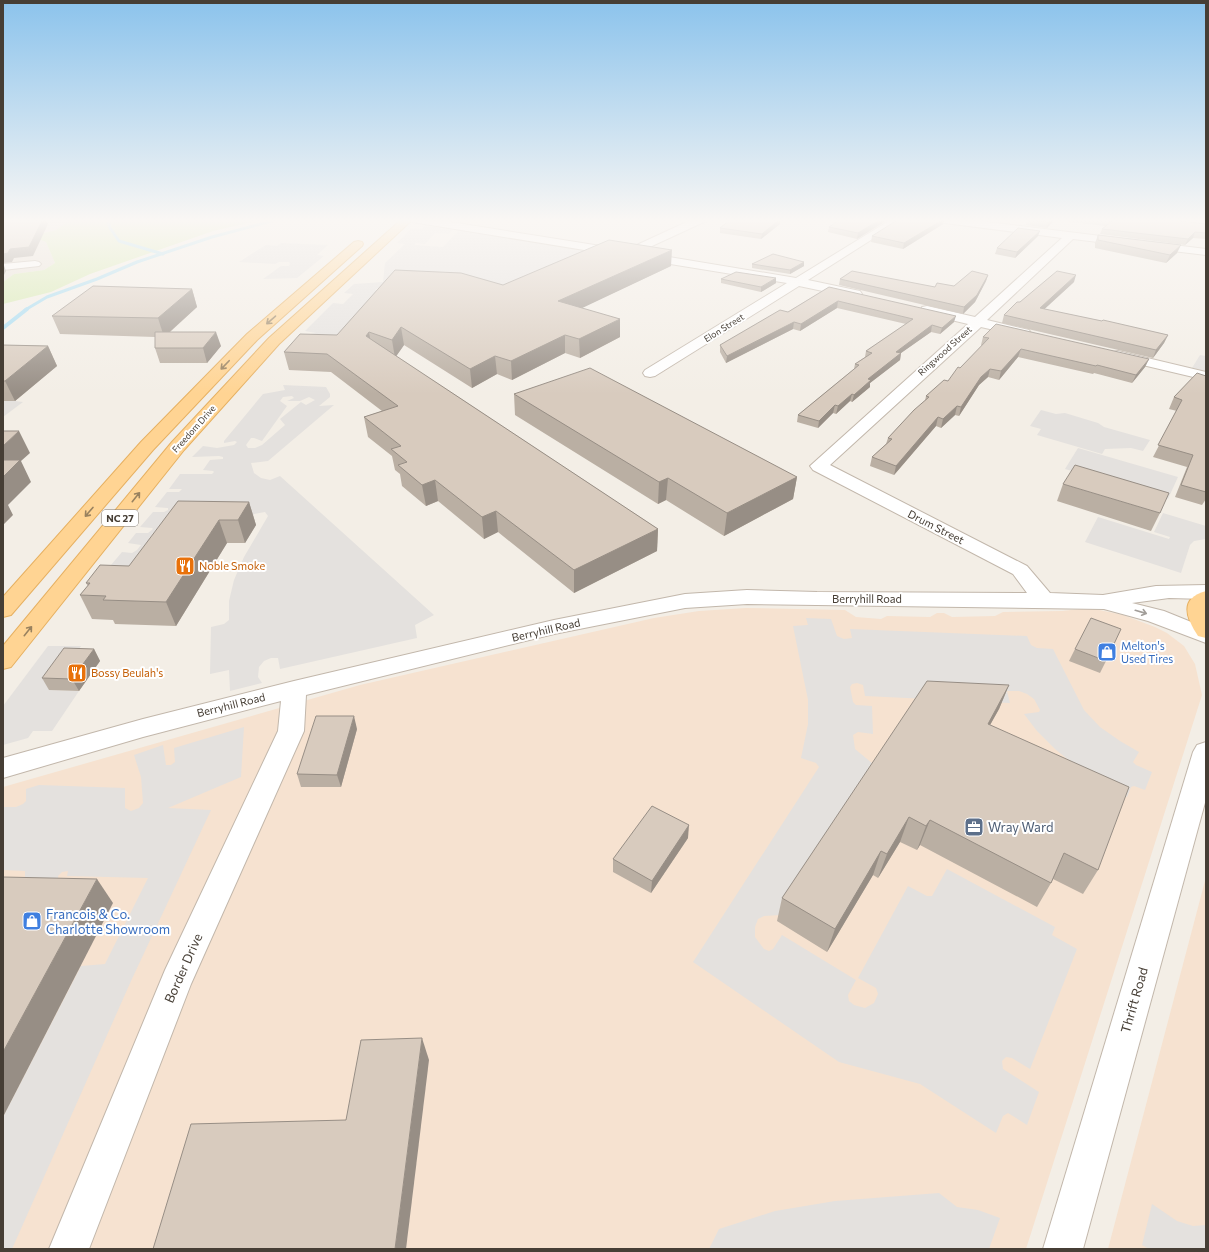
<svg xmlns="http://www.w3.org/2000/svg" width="1209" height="1252" font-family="Commissioner,sans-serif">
<rect width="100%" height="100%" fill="#f3eee6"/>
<path fill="#e7dfd4" d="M3 219H71L56 230 40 234 38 239 46 242 55 263 44 270 14 274 3 282Z"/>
<g fill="#f6e2d0">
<path d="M746 608 845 610 856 617 881 619 887 616 930 617 937 613H944L952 617 995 616 1003 612 1062 611 1090 608 1123 615 1155 627 1167 633 1184 646 1195 664 1202 695 1026 1249H3V787L360 685 654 618 699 611Z"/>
<path d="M1206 877V1249H1108Z"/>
</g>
<path fill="#d5e9ad" d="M71 219H264L213 231 90 274 51 292 3 304V282L14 274 44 270 55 263 46 242 38 239 40 234 56 230Z"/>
<g fill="#e4e1de" fill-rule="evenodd">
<path d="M426 226 453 230 449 234 435 233 425 244 416 243 414 245 443 247 459 230 611 255 522 294 386 286 380 287 375 290 382 291 334 343 295 340 301 334H311L316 333 305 331 333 303 343 304 353 294 344 293 354 284 383 282 385 263 405 244 397 243 412 228 421 229Z"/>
<path d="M281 243 328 245 317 255 324 256 297 278 263 279 281 266H289L290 264 289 262H279L275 264 239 262 266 245 277 246Z"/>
<path d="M1200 355 1206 356V371L1192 368Z"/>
<path d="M283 385 326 387 330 394V397L319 406 334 405 268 461 251 463 254 473 261 478 270 480 280 476 434 615 415 625 417 638 280 669 278 658H271L264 661 259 667 258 677 262 683 230 691 229 670 210 674 211 627 224 624 229 620V601L234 580 244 557 268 516 265 512 254 514 249 522 131 585 122 566 111 565 122 552 132 553 137 550 141 545 128 543 136 533H148L153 529 152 528 140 527 153 512H164L168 510V508H167L155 507 167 492H179L182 489H169L180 474H212L214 472 213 471 203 470 210 460 223 459V457L219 456 192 457 203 446 217 448 234 445 237 442 235 441 224 443V441L263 394 285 390ZM292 396 294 398 287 401H300L309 397 315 400 306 405 301 402 280 419 285 425 262 445 255 448H248L246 445 251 438H254L262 441 287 406 280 401 283 397Z"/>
<path d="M3 401H15L23 402 3 417Z"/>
<path d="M1041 410 1056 414 1065 413 1098 423 1104 427 1150 440 1143 451 1131 448 1105 449 1102 454 1037 435 1041 429 1030 426Z"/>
<path d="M1078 448 1178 477 1168 499 1065 469Z"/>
<path d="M1163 513 1206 526V539L1194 541 1190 545 1181 573 1085 542 1098 517 1169 539 1170 537 1154 532Z"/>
<path d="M806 618 831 619 837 636 844 639 852 638 850 629 1027 636 1031 645 1037 648 1053 649 1084 710 1100 727 1120 741 1139 752 1133 762 1136 765 1152 772 1145 790 1134 786 1131 787 1127 797 1101 782 1077 767 1055 749 1037 731 1024 714 1039 712 1040 710 1034 699 1027 694 1019 691H1007L1010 703 865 696 863 685 857 683 852 684 850 687 853 702 856 705 872 706 873 734 858 732 853 735 855 749 878 768 781 915 764 916 758 919 755 927V937L764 949 769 951 773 949 782 935 856 980 848 995 849 1001 854 1005 865 1008 874 1003 878 994 876 988 858 978 908 886 927 896H932L947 869 1055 927 1052 935 1077 949 1030 1069 1012 1058 1006 1057 1002 1061 1003 1069 1039 1092 1027 1125 1008 1113 1003 1116 996 1133 920 1084 839 1062 693 962 819 767 816 763 801 758 808 724V700L793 626 808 625Z"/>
<path d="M48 646H81L50 690 79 691 52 731H33L28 738 3 745V706Z"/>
<path d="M244 727 241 777 168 808 211 810 131 981 12 1249H3V1117L81 966 105 964 148 878 67 876 68 871 62 872 58 876 60 891H25V871L3 870V807H16L23 804 26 801V789L39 785 125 788V808L131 811 139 808 143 803 141 777 134 755 163 745 166 765H171L175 762 174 748Z"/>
<path d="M939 1193 957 1207 978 1210 1000 1218 989 1249H709L719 1229 775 1211 835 1201Z"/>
<path d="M1152 1204 1177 1221 1193 1226 1206 1225V1249H1149L1142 1245Z"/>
</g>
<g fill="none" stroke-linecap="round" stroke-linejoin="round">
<g stroke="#a0daf2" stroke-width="3">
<path d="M107 219 110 228 119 241 163 254"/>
<path d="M25 310 47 297 97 279 137 262 212 237 279 219"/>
</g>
<path stroke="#a0daf2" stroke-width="4" d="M3 328 27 309"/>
<defs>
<g id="minor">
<path d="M407 219H432L626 250 693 219H707L706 221 639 252 796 278 892 219H904L808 280 860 291 862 294 860 297 856 298 799 286 655 376 650 377 645 376 643 373 645 370 787 283 412 222Z"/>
<path d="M932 219H963L1206 249V255L1073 239 987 320 1029 330 1031 333 1029 336 1024 337 981 327 830 465 1027 566 1050 593 1103 595 1156 586 1206 585V599L1169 598 1132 603 1164 611 1206 628V643L1148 621 1104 609 747 604 685 608 554 634 306 695 304 731 191 984 89 1249H49L165 970 278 731 281 701 143 737 3 778V758L143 719 294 681 554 620 685 594 747 590 817 592 1027 593 1013 574 813 470 810 466 968 324 922 313 921 310 922 307 927 306 975 317 1062 238 937 222Z"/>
<path d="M35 261 39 262 41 264 39 266 3 270V264Z"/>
<path d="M1118 351 1206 372V380L1113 358 1111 355 1113 352Z"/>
<path d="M1206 742V799L1083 1249H1043L1193 752 1197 745Z"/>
</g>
<g id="major">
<path d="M402 219H413L279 344 184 450 11 667 3 669V646L172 442 269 338Z"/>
<path d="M358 241 362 242 363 244 362 246 257 340 153 450 11 615 3 617V597L141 442 247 334 354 242Z"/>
<path d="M1206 591V638L1198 636C1186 618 1179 598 1206 591Z"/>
</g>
</defs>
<use href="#minor" stroke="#c2b7ab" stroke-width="2"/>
<use href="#major" stroke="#e6b061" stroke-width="2"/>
<use href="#minor" fill="#fff" fill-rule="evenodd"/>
<use href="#major" fill="#ffd493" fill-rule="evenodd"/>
</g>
<g fill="#baafa3">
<path d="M731 219H780V224L761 239 720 233V228Z"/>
<path d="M889 219 857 239 828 232 829 227Z"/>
<path d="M944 219 943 224 903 249 871 242 872 236Z"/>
<path d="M1027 219H1164L1206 224V239L1193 238 1185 245 1100 234 1102 229 1106 226 1054 220 1047 228 1026 225 1028 219Z"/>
<path d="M1193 219H1206V221Z"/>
<path d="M1098 235 1177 253 1166 263 1095 248V243Z"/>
<path d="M1038 236 1015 258 995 254 997 248Z"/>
<path d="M752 264 804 266 790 274 752 268Z"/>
<path d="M671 266 581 308 620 337 580 358 565 353 512 380 497 374 472 388 404 345 396 356 658 529 657 551 574 593 498 532 484 539 438 501 426 506 402 486 400 474 395 470 392 456 368 437 364 417 382 411 331 372 289 370 284 352 337 335 503 285Z"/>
<path d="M988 275 986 281 975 302 963 314 839 285 840 279 935 287 954 286Z"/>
<path d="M721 279 776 283 761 292 721 283Z"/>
<path d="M1074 282 1044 309 1168 335 1164 343 1153 358 1002 323 1004 315 1020 302Z"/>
<path d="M829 287 954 322 940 334 931 332 901 353 900 360 870 383V387L852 402 850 401 836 414 833 413 818 428 797 422 798 415 854 369 855 364 865 357 866 351 906 324 837 308 800 331 793 329 726 363 720 352V345L788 312Z"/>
<path d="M192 289 197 307 170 332 221 346 207 363H160L155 348V337L60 334 52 316Z"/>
<path d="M983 337 1149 359 1145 367 1132 383 1094 373 1093 374 1018 357 999 380 988 377 979 385 959 416 955 415 941 428 936 426 894 475 870 466 872 457 886 444 888 438 925 401 926 396 948 381 982 346 981 345Z"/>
<path d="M3 345 48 346 57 366 15 401H3Z"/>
<path d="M1206 376V499L1202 505 1175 497 1187 467 1153 457 1177 411 1169 409 1174 397Z"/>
<path d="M514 394 797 477 793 499 724 536 666 500 658 504 515 415Z"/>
<path d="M1063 484 1160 513 1151 531 1057 501Z"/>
<path d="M249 502 256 525 245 543H227L176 626 115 624 113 620 92 619 80 595 88 586 86 583 129 566Z"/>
<path d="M94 649 100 661 79 691 49 690 42 678Z"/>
<path d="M1075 649 1106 661 1100 673 1069 661Z"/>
<path d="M1009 685 999 709 990 725 1098 870 1083 894 1053 879 1051 883 1037 907 920 845 917 850 900 842 878 878 873 875 827 952 777 921 782 898Z"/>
<path d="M357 729 341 787H301L297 774Z"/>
<path d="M688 838 651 893 613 872V859Z"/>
</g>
<g fill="#978e85">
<path d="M43 219H46L48 224 33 256 14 258 12 262 3 263V254L10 249Z"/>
<path d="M780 219V224L761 239 762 234Z"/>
<path d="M881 219H889L857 239 858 233Z"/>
<path d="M944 219 943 224 903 249 904 243Z"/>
<path d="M1052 219H1055L1047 228 1048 222Z"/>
<path d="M1040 231 1038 236 1015 258 1017 252Z"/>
<path d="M1195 232 1193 238 1185 245 1188 239Z"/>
<path d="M1181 245 1177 253 1166 263 1170 255Z"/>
<path d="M672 250 671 266 559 319 558 301Z"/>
<path d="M804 262V266L790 274V270Z"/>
<path d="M3 263 6 271 3 277Z"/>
<path d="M988 275 986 281 975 302 963 314 964 307Z"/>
<path d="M1076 275 1074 282 1037 316 1040 308Z"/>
<path d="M776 278V283L761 292V287Z"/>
<path d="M192 289 197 307 164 337 158 318Z"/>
<path d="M838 301 837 308 800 331 801 324Z"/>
<path d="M956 316 954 322 940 334 942 328Z"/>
<path d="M620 319V337L580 358 579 339Z"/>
<path d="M794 322 793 329 726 363 727 356Z"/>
<path d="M932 325 931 332 901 353 900 360 870 383V387L852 402 854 395 868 379 896 352Z"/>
<path d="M401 327 404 345 395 358 392 340Z"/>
<path d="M216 332 221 346 207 363 203 348Z"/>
<path d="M369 332 372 350 366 336Z"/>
<path d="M565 335V353L512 380 511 361Z"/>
<path d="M1168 335 1164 343 1153 358 1156 350Z"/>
<path d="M48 346 57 366 15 401 5 381Z"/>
<path d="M1021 349 1018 357 999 380 1001 371Z"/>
<path d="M495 356 497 374 472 388 470 369Z"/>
<path d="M1149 359 1145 367 1132 383 1136 375Z"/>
<path d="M990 369 988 377 979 385 959 416 961 407 981 377Z"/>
<path d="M852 394 850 401 836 414 838 406Z"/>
<path d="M835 405 833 413 818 428 819 421Z"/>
<path d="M957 406 955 415 941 428 943 419Z"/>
<path d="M938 417 936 426 894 475 896 466Z"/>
<path d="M19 431 30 453 21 461 31 482 8 505 13 515 3 525V446Z"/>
<path d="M797 477 793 499 724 536 727 513Z"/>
<path d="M668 478 666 500 658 504 659 482Z"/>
<path d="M435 480 438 501 426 506 422 485Z"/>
<path d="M249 502 256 525 245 543 238 520Z"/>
<path d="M496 511 498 532 484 539 482 517Z"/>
<path d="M219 520 227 543 176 626 166 602Z"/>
<path d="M658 529 657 551 574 593V570Z"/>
<path d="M94 649 100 661 79 691 72 679Z"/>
<path d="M1009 685 999 709 977 748 988 724Z"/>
<path d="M354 716 357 729 341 787 337 775Z"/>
<path d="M909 817 900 842 878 878 887 854Z"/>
<path d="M930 820 920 845 917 850 926 826Z"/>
<path d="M689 825 688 838 651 893 652 881Z"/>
<path d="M881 851 873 875 827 952 835 929Z"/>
<path d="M97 879 113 903 3 1117V1052Z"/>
<path d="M422 1038 429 1060 406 1249H395Z"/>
</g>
<g fill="#d8cbbe" stroke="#978e85">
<path d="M3 219H43L29 247 10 249 8 253 3 254Z"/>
<path d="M731 219H780L762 234 720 228Z"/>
<path d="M841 219H881L858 233 829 227Z"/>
<path d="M899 219H944L904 243 872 236Z"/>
<path d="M1028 219H1052L1048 222 1028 220Z"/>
<path d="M1093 219H1164L1206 224V233L1195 232 1188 239 1102 229 1112 221Z"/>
<path d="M1018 228 1040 231 1017 252 997 248Z"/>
<path d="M1098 235 1181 245 1170 255 1098 240Z"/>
<path d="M609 240 672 250 558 301 620 319 579 339 565 335 511 361 495 356 470 369 401 327 392 340 369 332 366 336 658 529 574 570 496 511 482 517 435 480 422 485 398 465 407 462 391 449 401 446 364 417 398 406 327 354 284 352 300 334 337 335 395 270 461 273 503 285Z"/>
<path d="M773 254 804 262 790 270 752 264Z"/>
<path d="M852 271 935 287 937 283 954 286 972 271 988 275 977 295 964 307 840 279Z"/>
<path d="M1057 271 1076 275 1040 308 1102 321 1103 320 1168 335 1156 350 1004 315 1017 302H1020Z"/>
<path d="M736 272 776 278 761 287 721 279Z"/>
<path d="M93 286 192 289 158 318 52 316Z"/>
<path d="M829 287 956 316 942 328 932 325 896 352 901 353 868 379 871 380 854 395 852 394 838 406 835 405 819 421 798 415 859 365 855 364 872 353 866 351 913 319 838 301 801 324 794 322 727 356 720 345 780 310 788 312Z"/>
<path d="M996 324 1149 359 1136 375 1097 365 1096 366 1021 349 1001 371 990 369 981 377 961 407 957 406 943 419 938 417 896 466 872 457 892 439 888 438 914 410 929 397 926 396 944 380 948 381 958 367 960 368 989 338 983 337Z"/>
<path d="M155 332H216L203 348H155Z"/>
<path d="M3 345 48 346 5 381H3Z"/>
<path d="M590 368 797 477 727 513 668 478 659 482 514 394Z"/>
<path d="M1197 373 1206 376V492L1181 485 1193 455 1158 445 1182 400 1174 397Z"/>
<path d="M3 431H19L3 446Z"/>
<path d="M3 460H20L3 477Z"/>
<path d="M1075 465 1169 493 1160 513 1063 484Z"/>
<path d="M178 501 249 502 238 520H219L166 602 103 600 106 596 80 595 90 583H86L100 565 129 566Z"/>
<path d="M1091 618 1121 629 1106 661 1075 649Z"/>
<path d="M64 648 94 649 72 679 42 678Z"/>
<path d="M927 681 1009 685 988 724 1129 787 1098 870 1064 853 1051 883 930 820 926 826 909 817 887 854 881 851 835 929 782 898Z"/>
<path d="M316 716H354L337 775 297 774Z"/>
<path d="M652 806 689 825 652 881 613 859Z"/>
<path d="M3 877 97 879 3 1052Z"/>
<path d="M422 1038 395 1249H153L191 1124 346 1120 361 1040Z"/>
</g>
<defs><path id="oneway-shaft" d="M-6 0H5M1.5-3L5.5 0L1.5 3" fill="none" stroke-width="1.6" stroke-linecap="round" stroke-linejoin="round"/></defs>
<g stroke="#99825f">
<use href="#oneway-shaft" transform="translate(271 320) rotate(139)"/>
<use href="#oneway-shaft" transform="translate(225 365) rotate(134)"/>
<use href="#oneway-shaft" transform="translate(136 497) rotate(-51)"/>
<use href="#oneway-shaft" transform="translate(89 512) rotate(131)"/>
<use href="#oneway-shaft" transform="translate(28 631) rotate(-51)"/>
</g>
<use stroke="#a29e9a" href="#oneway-shaft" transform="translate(1141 612) rotate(16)"/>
<linearGradient id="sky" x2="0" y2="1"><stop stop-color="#8bc3ec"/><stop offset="0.56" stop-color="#faf7f4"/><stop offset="1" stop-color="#faf7f4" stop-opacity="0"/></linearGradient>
<rect width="1209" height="394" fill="url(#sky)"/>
<defs>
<symbol id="restaurant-square" viewBox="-11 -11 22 22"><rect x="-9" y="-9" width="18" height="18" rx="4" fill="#e8710a" stroke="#fff"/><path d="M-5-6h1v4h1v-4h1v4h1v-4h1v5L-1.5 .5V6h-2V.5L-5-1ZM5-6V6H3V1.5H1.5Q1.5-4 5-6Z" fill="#fff"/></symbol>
<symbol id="shop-square" viewBox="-11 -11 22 22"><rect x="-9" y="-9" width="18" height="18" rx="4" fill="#3f7fe0" stroke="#fff"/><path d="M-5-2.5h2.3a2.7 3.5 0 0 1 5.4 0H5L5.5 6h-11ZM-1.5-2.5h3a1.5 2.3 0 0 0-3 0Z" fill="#fff"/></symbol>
<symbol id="office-square" viewBox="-11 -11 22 22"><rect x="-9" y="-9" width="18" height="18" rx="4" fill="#5c6f8a" stroke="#fff"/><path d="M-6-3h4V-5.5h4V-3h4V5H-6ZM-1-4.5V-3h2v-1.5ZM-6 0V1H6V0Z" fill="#fff"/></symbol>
</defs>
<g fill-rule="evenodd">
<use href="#restaurant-square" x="174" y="555" width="22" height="22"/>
<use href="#shop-square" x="1096" y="641" width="22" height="22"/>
<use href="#restaurant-square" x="66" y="662" width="22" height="22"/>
<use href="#office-square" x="963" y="816" width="22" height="22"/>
<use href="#shop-square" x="21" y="910" width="22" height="22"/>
</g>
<g text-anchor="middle" stroke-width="4" stroke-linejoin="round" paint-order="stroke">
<g font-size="9" fill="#463e35" stroke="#fff">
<text transform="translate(724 328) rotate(-32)" y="3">Elon Street</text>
<text transform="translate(945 351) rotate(-42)" y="3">Ringwood Street</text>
<text transform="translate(194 429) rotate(-48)" y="3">Freedom Drive</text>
</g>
<rect fill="#fff" stroke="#7e7872" stroke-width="1" x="102" y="510" width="36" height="16" rx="3"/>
<g font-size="10" font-weight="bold" fill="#463e35">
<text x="120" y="522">NC 27</text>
</g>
<g font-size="11" fill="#463e35" stroke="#fff">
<text transform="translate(936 527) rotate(27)" y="4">Drum Street</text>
<text x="867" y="603">Berryhill Road</text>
<text transform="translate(546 630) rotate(-13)" y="4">Berryhill Road</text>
<text transform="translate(231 705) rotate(-14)" y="4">Berryhill Road</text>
</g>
<g font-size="11" fill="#c56008" stroke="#fff" text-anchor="start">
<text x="199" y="570">Noble Smoke</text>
<text x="91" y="677">Bossy Beulah's</text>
</g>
<g font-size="11" fill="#366cbe" stroke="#fff" text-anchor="start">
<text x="1121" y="650">Melton's<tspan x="1121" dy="13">Used Tires</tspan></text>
</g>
<g font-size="13" fill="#4e5e75" stroke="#fff" text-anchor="start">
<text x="988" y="832">Wray Ward</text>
</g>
<g font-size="13" fill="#366cbe" stroke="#fff" text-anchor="start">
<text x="46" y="919">Francois &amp; Co.<tspan x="46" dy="15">Charlotte Showroom</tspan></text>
</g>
<g font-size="13" fill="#463e35" stroke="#fff">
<text transform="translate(183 968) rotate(-66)" y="5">Border Drive</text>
<text transform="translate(1134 1000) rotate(-74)" y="5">Thrift Road</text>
</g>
</g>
<rect width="1209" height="1252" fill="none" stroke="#463e35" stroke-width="8"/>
</svg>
